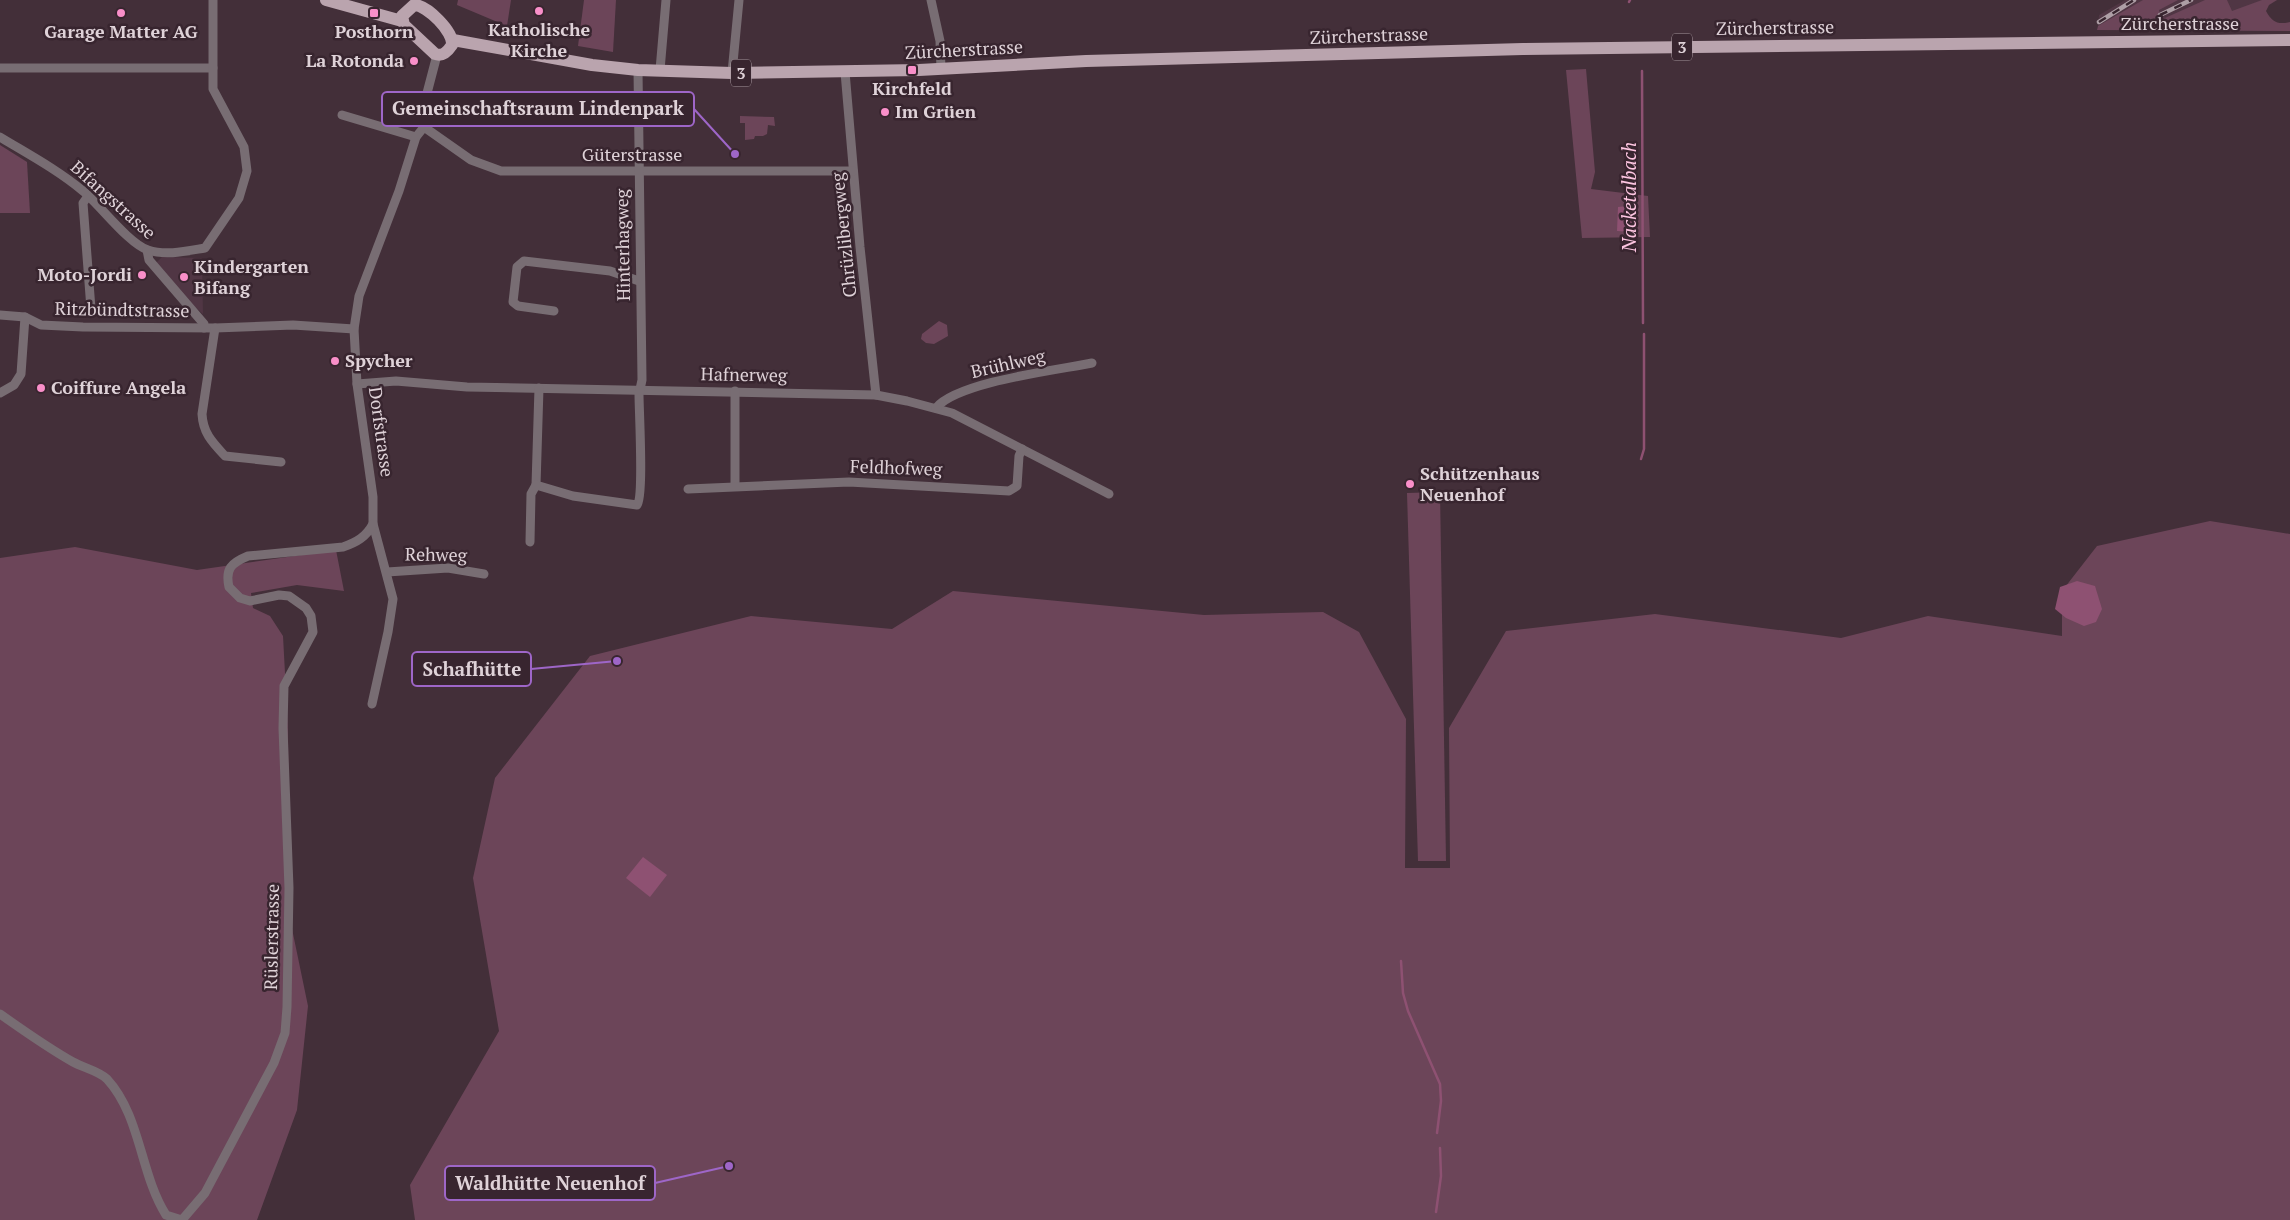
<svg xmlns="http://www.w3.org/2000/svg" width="2290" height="1220" font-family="'PT Serif',serif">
<rect width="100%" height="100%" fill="#432f39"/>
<g fill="#503644">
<path d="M2125 0H2266L2229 14 2098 26 2099 15Z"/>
<path d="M162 257 202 258 203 314 177 291 156 263Z"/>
</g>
<g fill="#6c4559">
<path d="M458 0H511L507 26 457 5Z"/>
<path d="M584 0H616L613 52 578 46Z"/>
<path d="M2143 0H2178L2159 10 2160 16 2165 18 2205 0H2227L2232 11 2262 0H2277L2269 5 2266 11C2272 22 2278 25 2290 22V31L2097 30 2098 26Z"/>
<path d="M1586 69 1595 172 1591 189 1648 196 1650 237 1582 238 1566 70Z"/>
<path d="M740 116 774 117 775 126 768 125 767 134 763 136H755L754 139 745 140V123H740Z"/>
<path d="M0 145 27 162 30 213H0Z"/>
<path d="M939 321 947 325 948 336 934 344 926 343 921 339 922 334Z"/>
<path d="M1440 492 1446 861H1418L1407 493Z"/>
<path d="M2210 521 2290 534V1220H415L410 1185 499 1031 473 878 495 778 590 656 751 616 892 629 953 591 1204 615 1323 612 1359 632 1406 719 1405 868H1450L1449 728 1506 631 1655 614 1841 638 1928 616 2062 636V591L2097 546Z"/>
<path d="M75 547 197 570 336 550 344 591 297 585 251 593 253 608 270 616 283 636 288 729 289 888 285 895 308 1006 297 1110 257 1220H0V558Z"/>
</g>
<g fill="#8e5172">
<path d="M1628 206 1635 213 1633 232 1617 231 1618 207Z"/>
<path d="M2077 581 2095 586 2102 609 2096 622 2084 626 2066 618 2055 609 2060 587Z"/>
<path d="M643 857 667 875 650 897 626 878Z"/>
</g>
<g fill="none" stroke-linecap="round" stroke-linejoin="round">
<g stroke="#8e5172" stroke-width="2.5">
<path d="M1629 2 1630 0"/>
<path d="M1642 71 1643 323"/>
<path d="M1641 459 1644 449V334"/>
<path d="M1401 961 1403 993 1408 1011 1440 1084 1441 1101 1437 1133"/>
<path d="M1436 1212 1441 1176 1440 1148"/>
</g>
<g stroke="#786d73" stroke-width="9">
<path d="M931 0 940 41 941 69"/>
<path d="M0 68H213"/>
<path d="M660 70 666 0"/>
<path d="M845 72 860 247 876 395"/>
<path d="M732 73 739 0"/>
<path d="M342 115 416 137"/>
<path d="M424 127 471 160 501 171H853"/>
<path d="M0 137C28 154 58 170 83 191 100 205 129 244 148 250 166 256 187 251 205 248L239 198 247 171 244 147 213 89V0"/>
<path d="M88 196 83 203 91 309"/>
<path d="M147 250 149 260 204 324V328"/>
<path d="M554 311 518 306 513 302 517 267 524 261 610 271 639 281"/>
<path d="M0 315 25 317 41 325 83 327 215 328 293 325 354 329"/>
<path d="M215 328 202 414C203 433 212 442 225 456L281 462"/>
<path d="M357 384 396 381 467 387 876 395 907 401 952 413 1109 494"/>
<path d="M539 388 536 485 573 496 637 505C644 497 639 412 639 394L642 380 638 70"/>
<path d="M0 393 14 385 21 374 25 317"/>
<path d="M936 408C957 382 1057 370 1092 363"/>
<path d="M735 486V391"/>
<path d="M688 489 849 482 1009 491 1017 486 1019 456 1022 449"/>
<path d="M530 542 531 494 536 485"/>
<path d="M387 572 448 568 484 574"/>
<path d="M372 704 388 632 393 599 373 524V497L357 384 354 329 359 296 399 191 416 137 424 127 421 116 437 55"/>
<path d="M0 1014C24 1031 48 1048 73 1062 84 1068 99 1071 107 1079 141 1116 140 1174 166 1215L182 1220 205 1193 274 1063 285 1033 287 1007 289 888 283 728 284 686 313 632 311 616 306 608 289 596 279 595 250 601 240 598 229 587C225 569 231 563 248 556L343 547C357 542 366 537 373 524"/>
</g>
<g stroke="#baa4ae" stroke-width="12">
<path d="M326 0 402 21"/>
<path d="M414 5C427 5 454 32 452 45 448 51 443 57 435 54L404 25 402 16Z"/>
<path d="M453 40 592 65 638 70 732 73 919 70 1086 61 1523 49 2290 40"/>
</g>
<defs>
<g id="rail">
<path d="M2160 15 2191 0"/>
<path d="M2099 22 2134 0"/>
</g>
</defs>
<use href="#rail" stroke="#ad9ea5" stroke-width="4.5"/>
<use href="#rail" stroke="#38252f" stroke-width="2.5" stroke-dasharray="8" stroke-linecap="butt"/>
</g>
<g fill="#f98fc9" stroke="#38252f" stroke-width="2">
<circle cx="539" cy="11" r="5"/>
<circle cx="121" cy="13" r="5"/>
<rect x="369" y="8" width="10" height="10" rx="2.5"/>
<circle cx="414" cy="61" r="5"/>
<rect x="907" y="65" width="10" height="10" rx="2.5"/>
<circle cx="885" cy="112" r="5"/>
<circle cx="142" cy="275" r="5"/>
<circle cx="184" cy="277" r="5"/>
<circle cx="335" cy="361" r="5"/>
<circle cx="41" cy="388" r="5"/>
<circle cx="1410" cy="484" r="5"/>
</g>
<g text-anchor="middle" stroke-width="5" stroke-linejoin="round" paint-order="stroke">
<g fill="#38252f" stroke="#ad9ea5" stroke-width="1">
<rect x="1672" y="33.5" width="20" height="27" rx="4"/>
<rect x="731" y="59.5" width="20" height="27" rx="4"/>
</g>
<g font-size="16" font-weight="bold" fill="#dfd2d8">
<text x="1682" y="53">3</text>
<text x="741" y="79">3</text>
</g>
<g font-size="18" fill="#dfd2d8" stroke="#38252f">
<text x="2180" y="30">Zürcherstrasse</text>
<text transform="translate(1775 28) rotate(-1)" y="6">Zürcherstrasse</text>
<text transform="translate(1369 36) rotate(-2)" y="6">Zürcherstrasse</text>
<text transform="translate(964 50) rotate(-3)" y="6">Zürcherstrasse</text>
<text x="632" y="161">Güterstrasse</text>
<text transform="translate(113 200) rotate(42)" y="6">Bifangstrasse</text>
<text transform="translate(844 235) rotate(-96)" y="6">Chrüzlibergweg</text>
<text transform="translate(623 245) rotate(-91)" y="6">Hinterhagweg</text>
<text transform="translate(122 310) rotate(1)" y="6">Ritzbündtstrasse</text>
<text transform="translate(1008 364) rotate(-13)" y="6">Brühlweg</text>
<text transform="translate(744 375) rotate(1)" y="6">Hafnerweg</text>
<text transform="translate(381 432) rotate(82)" y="6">Dorfstrasse</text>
<text transform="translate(896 468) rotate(2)" y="6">Feldhofweg</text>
<text transform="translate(436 555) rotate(1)" y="6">Rehweg</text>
<text transform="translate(272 937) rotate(-89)" y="6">Rüslerstrasse</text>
</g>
<g font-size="18" font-weight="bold" fill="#dfd2d8" stroke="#38252f" text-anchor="start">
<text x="539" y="36" text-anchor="middle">Katholische<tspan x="539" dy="21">Kirche</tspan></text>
<text x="121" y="38" text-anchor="middle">Garage Matter AG</text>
<text x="374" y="38" text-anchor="middle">Posthorn</text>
<text x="404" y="67" text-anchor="end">La Rotonda</text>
<text x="912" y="95" text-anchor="middle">Kirchfeld</text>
<text x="895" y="118">Im Grüen</text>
<text x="194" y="273">Kindergarten<tspan x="194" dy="21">Bifang</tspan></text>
<text x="132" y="281" text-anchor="end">Moto-Jordi</text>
<text x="345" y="367">Spycher</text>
<text x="51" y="394">Coiffure Angela</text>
<text x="1420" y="480">Schützenhaus<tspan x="1420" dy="21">Neuenhof</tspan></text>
</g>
<g font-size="19" font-style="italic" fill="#fec6e2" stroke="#38252f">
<text transform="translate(1629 197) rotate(-90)" y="7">Nacketalbach</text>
</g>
</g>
<path fill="none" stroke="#9e66c8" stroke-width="2" d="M735 154L694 109M617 661L531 669M729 1166L655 1183"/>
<g fill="#9e66c8" stroke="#38252f" stroke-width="2">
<circle cx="735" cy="154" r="5"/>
<circle cx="617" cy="661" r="5"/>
<circle cx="729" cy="1166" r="5"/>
</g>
<g fill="#38252f" stroke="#9e66c8" stroke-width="2">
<rect x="382" y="92" width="312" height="34" rx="5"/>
<rect x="412" y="652" width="119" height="34" rx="5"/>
<rect x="445" y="1166" width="210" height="34" rx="5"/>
</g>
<g font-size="19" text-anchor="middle" font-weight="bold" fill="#dfd2d8">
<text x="538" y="115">Gemeinschaftsraum Lindenpark</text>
<text x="472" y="676">Schafhütte</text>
<text x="550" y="1190">Waldhütte Neuenhof</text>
</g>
</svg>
